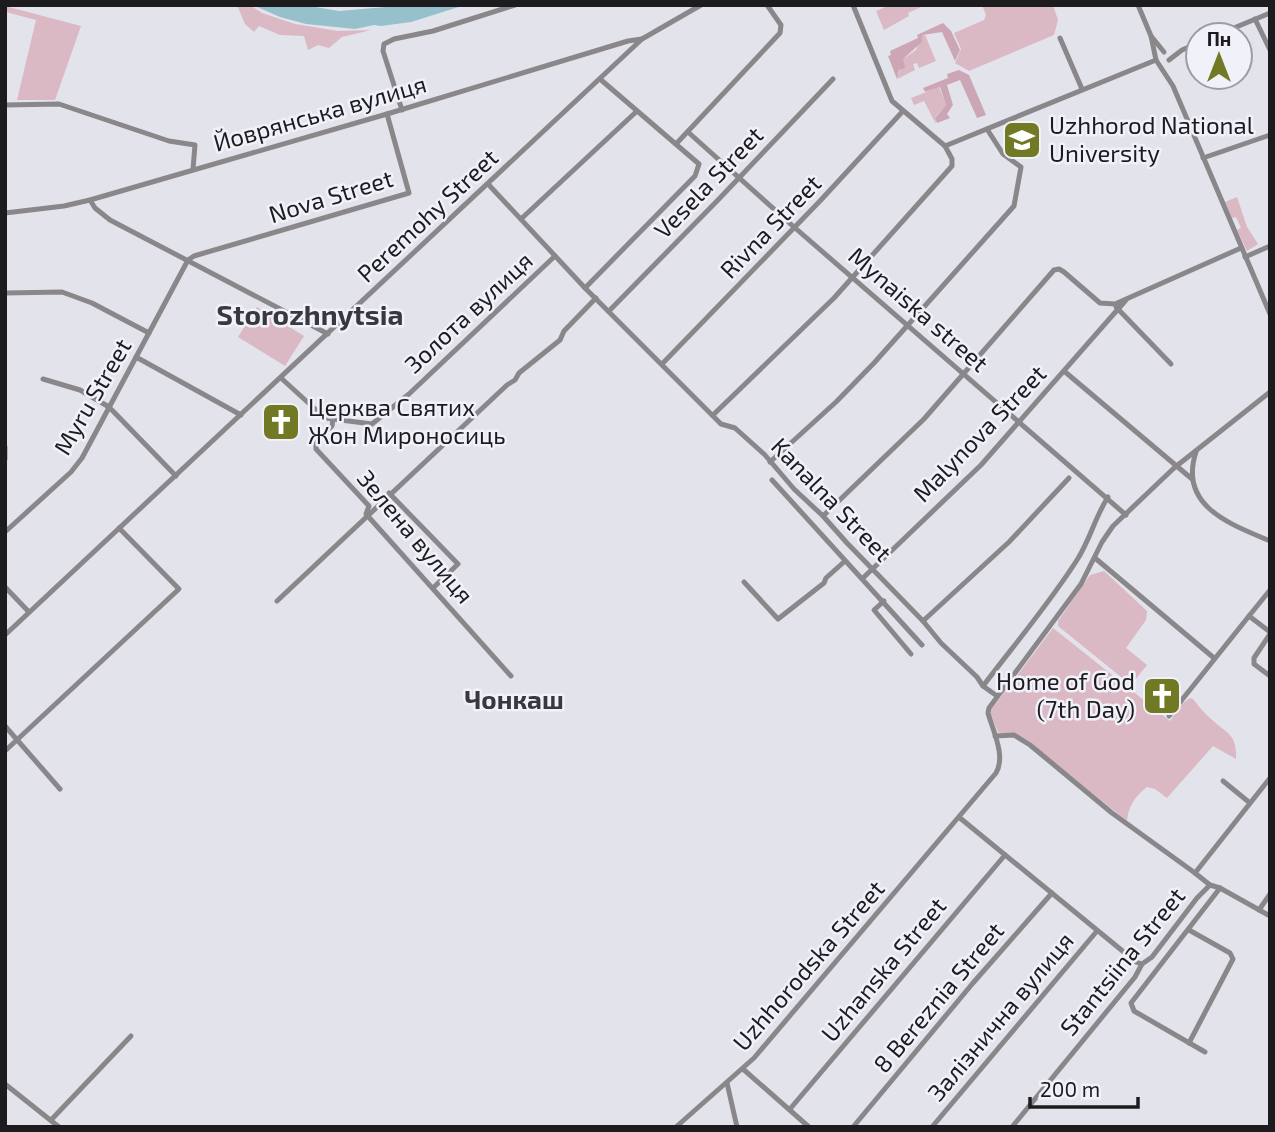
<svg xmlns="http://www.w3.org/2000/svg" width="1275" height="1132" font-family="'Exo 2',sans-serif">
<rect width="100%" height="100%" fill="#e3e3ec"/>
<g fill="#dab8c4">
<path d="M237 5H250L262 13 295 24 338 31 371 30 342 37 329 48 318 45 308 50 304 36 280 35 259 26 254 32 245 24Z"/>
<path d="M890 5H920L921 7 908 13 909 16 884 30 876 11Z"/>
<path d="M982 5H1053L1058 20 1054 35 969 71 955 63 961 49 954 33 984 20 986 15Z"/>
<path d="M5 6 81 26 55 100H17L36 20 6 12Z"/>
<path d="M922 35H925L936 61 919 68 917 63 913 64 915 70 897 79 903 59 916 50Z"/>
<path d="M939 87 946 105 935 117 936 124 924 101 914 105 911 98Z"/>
<path d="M1237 197 1247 227 1258 244 1247 251 1237 230 1241 228 1236 217 1232 218 1225 202Z"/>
<path d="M257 307 304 336 285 366 238 337Z"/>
<path d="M1104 571 1147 611 1146 620 1126 648 1147 665 1131 685 1058 626V621L1090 575Z"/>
<path d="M1053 628 1170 721 1183 703 1190 698 1193 699C1198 705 1203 712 1209 717 1226 734 1237 732 1236 759L1213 746 1167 798 1155 789 1147 787C1135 796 1128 807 1127 821L1031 744 998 732 991 715V710Z"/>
</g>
<g fill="#cca6b4">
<path d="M943 23 951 31 960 50 955 61 942 32 922 35V42L903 59 905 68 899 70 897 79 888 56 891 55 890 51 918 38 917 35Z"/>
<path d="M959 70 969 75 986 115 977 118 960 80 947 85 953 105 947 114 950 118 937 123 935 118 946 105 940 87 925 92 923 88 948 78 947 74Z"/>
</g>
<path fill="#96c0cc" d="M253 5H303L339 11 409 5H465L411 22 381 26 374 25 355 29 306 24 280 17Z"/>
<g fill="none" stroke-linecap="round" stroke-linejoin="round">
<g stroke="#8a878a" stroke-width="5">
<path d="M1138 5 1151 36 1164 52"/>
<path d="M1255 19 1270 50"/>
<path d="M1217 35 1270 13"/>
<path d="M1151 36 1156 60 1173 86 1270 314"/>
<path d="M1060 38 1082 89"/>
<path d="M1169 60 1182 50 1198 43"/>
<path d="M5 105 59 104 169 141 195 145 193 169"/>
<path d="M402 110 383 51 384 44 394 39 433 31 515 5"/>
<path d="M688 132 794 227 1126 515"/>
<path d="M676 144 780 33 781 25 767 5"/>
<path d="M945 146 1156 60"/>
<path d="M1203 158 1270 135"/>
<path d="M488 184 585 288 721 424 735 428 765 455 794 489 823 516 847 543 923 621 941 643 977 677 983 686 997 696"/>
<path d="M90 200 95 208 110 220 328 334"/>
<path d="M5 213 64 206 90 200 387 114 628 41 642 39"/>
<path d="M521 219 637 111"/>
<path d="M1245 257 1270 246"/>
<path d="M585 288 695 176 699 164 600 79"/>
<path d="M5 293 62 292 92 303 149 333"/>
<path d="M1116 307 1171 364"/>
<path d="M609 311 717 201 833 79"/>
<path d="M136 357 241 415"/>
<path d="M662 364 820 201 903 111"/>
<path d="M1064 371 1192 479"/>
<path d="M281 378 325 418 372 424 409 394 555 256"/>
<path d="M43 379 80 390 109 407 176 476"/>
<path d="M713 415 834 298 952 166V159L945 146 892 101 853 5"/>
<path d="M333 419 332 426 316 441V449L369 506 366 514 511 676"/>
<path d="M5 447V459"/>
<path d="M1196 452C1178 506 1230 524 1270 541"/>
<path d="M770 462 836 402 874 363 1014 206 1021 167 1003 154 987 129"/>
<path d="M772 480 922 645"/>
<path d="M389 493 458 564 433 588"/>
<path d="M823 516 924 419 1054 270 1059 269 1064 272 1100 303 1115 304 1241 248"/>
<path d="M5 532 71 472 82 458 188 260 194 256 409 193 387 114"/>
<path d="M1095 558 1214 658"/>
<path d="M863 578 981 465 1126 300"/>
<path d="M744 582 778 619 824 583 826 578 845 561"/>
<path d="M5 587 29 612"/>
<path d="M1270 590 1249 616 1270 632"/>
<path d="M277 601 507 385 515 380 519 373 560 340 564 331 596 298"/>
<path d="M884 601 874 610 911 654"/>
<path d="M923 621 1009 542 1069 478"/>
<path d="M1270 634 1254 658V664L1270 676"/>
<path d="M5 635 642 39 701 5"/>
<path d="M983 686C1014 645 1049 604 1077 560 1090 540 1095 517 1108 497"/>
<path d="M1169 716 1249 616"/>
<path d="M5 726 60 789"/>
<path d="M995 736 1014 735 1030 745 1112 813 1195 873 1210 885 1220 888 1270 916"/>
<path d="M5 751 179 589 119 528"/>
<path d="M1223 781 1250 803"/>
<path d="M960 818 1136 962 1142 964"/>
<path d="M1195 873 1270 778"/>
<path d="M1259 910 1270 894"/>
<path d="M1189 930 1230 953 1233 959 1189 1043"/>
<path d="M1205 1052 1134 1011 1131 1003 1220 888"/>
<path d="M743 1069 809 1127"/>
<path d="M727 1083 737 1127"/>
<path d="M5 1084 59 1127"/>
<path d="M790 1109 1005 855"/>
<path d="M51 1120 131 1036"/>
<path d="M676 1127 754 1058 996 773C1006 756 993 731 988 713L989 708 1081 584 1102 542 1113 526 1174 468 1270 392"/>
<path d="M853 1127 973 983 1052 893"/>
<path d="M932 1127 1097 931"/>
<path d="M1012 1127 1135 977 1142 964 1152 957 1197 898 1210 885"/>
</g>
</g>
<defs>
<symbol id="university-square" viewBox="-11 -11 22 22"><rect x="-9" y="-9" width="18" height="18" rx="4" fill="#727924" stroke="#f1f1f9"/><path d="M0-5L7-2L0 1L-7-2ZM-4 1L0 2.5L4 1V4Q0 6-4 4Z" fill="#fff"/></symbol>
<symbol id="church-square" viewBox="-11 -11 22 22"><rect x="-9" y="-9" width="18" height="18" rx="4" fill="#727924" stroke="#f1f1f9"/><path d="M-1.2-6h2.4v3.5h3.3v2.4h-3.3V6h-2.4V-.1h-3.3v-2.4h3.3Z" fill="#fff"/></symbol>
</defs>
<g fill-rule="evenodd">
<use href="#university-square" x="1000" y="118" width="44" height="44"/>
<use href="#church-square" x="259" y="400" width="44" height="44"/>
<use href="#church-square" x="1140" y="674" width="44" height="44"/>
</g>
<g text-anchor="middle" stroke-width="5" stroke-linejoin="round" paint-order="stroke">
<g font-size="24" fill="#1c1c1f" stroke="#f1f1f9">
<text transform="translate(320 114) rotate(-16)" y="8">Йоврянська вулиця</text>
<text transform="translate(709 183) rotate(-46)" y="8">Vesela Street</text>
<text transform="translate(331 197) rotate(-17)" y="8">Nova Street</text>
<text transform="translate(428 216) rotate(-43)" y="8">Peremohy Street</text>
<text transform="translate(771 227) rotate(-46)" y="8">Rivna Street</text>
<text transform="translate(918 310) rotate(41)" y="8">Mynaiska street</text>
<text transform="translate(469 313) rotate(-43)" y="8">Золота вулиця</text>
<text transform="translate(93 397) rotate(-60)" y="8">Myru Street</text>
<text transform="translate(980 434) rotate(-46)" y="8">Malynova Street</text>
<text transform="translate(831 500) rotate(46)" y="8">Kanalna Street</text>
<text transform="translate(415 537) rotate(50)" y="8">Зелена вулиця</text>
<text transform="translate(1123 962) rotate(-51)" y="8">Stantsiina Street</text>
<text transform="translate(809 966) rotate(-49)" y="8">Uzhhorodska Street</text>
<text transform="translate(884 970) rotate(-50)" y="8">Uzhanska Street</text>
<text transform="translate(939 998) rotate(-50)" y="8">8 Bereznia Street</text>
<text transform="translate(1001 1017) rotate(-50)" y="8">Залізнична вулиця</text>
</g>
<g font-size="24" fill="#1c1c1f" stroke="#f1f1f9" text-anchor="start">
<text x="1049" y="134">Uzhhorod National<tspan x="1049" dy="28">University</tspan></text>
<text x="308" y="416">Церква Святих<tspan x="308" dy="28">Жон Мироносиць</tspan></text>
<text x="1135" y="690" text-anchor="end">Home of God<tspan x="1135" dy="28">(7th Day)</tspan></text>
</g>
<g font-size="26" font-weight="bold" fill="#38383e" stroke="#f1f1f9">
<text x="514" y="709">Чонкаш</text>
</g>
<g font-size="28" font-weight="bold" fill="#38383e" stroke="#f1f1f9">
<text x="310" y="325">Storozhnytsia</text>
</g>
</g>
<rect width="1275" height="1132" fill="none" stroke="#1c1c1f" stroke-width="14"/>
<g transform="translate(1219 56)"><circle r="33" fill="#f1f1f9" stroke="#9c9ca2" stroke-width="2"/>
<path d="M0-5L12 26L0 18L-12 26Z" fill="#727924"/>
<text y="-10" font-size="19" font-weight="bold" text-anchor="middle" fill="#1c1c1f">Пн</text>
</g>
<path d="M1030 1097v10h108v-10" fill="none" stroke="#1c1c1f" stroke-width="3.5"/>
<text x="1040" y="1097" font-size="21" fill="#1c1c1f" stroke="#f1f1f9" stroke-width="5" paint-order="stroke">200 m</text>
</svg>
